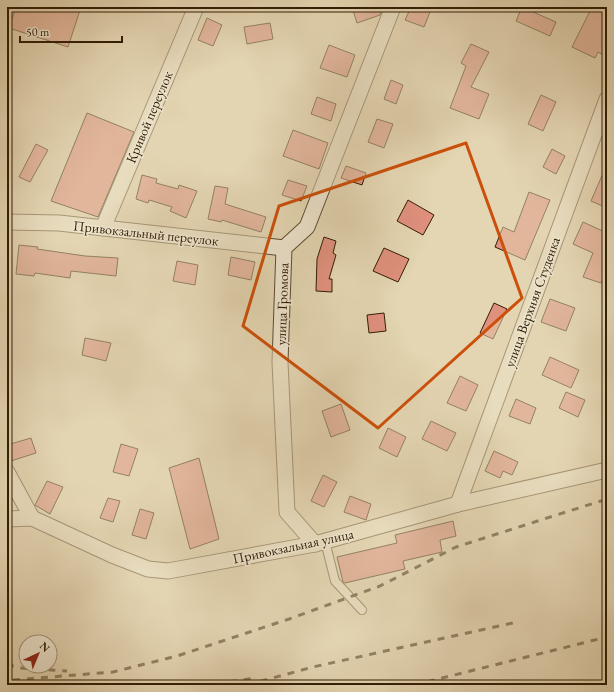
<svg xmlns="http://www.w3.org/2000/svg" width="614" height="692" font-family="'EB Garamond',serif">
<rect width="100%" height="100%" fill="#e4d6b2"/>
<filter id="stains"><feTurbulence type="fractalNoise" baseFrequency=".005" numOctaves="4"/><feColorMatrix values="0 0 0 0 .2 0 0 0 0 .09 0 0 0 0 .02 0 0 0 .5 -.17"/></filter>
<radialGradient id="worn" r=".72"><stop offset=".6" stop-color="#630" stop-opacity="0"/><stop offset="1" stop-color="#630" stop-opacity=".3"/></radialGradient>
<g fill="#e0917e" stroke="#301d04">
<path d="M16 7H81L68 47 9 28Z"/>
<path d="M352 7H383L380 15 357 23Z"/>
<path d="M411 7H432L424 27 405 20Z"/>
<path d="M522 7 556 22 550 36 516 21Z"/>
<path d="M592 7H607V57L598 52 595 58 572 47Z"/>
<path d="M207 18 222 25 213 46 198 40Z"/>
<path d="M270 23 273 39 247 44 244 27Z"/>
<path d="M471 44 489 52 471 87 489 94 479 119 450 108 466 66 461 63Z"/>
<path d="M329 45 355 55 347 77 320 68Z"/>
<path d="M391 80 403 85 396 104 384 99Z"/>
<path d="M541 95 556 102 543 131 528 124Z"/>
<path d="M317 97 336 104 331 121 311 114Z"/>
<path d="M87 113 134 132 98 217 51 201Z"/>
<path d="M377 119 393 124 384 148 368 142Z"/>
<path d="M293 130 328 143 319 169 283 156Z"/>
<path d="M36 144 48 150 30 182 19 177Z"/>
<path d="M552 149 565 156 556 174 543 167Z"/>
<path d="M607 164V208L591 201Z"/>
<path d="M346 166 366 173 362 185 341 178Z"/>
<path d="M142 175 157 179 156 183 178 189 179 185 197 191 186 218 170 211 172 207 149 200 148 203 136 199Z"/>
<path d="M288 180 307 186 301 201 282 195Z"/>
<path d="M215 186 228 188 225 204 266 217 261 232 222 220 221 222 208 219Z"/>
<path d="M529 192 550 200 525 260 495 247 503 227 514 232Z"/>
<path d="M408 200 434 215 423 235 397 221Z"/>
<path d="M583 222 607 233V269L601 283 583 277 593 253 573 244Z"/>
<path d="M324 237 336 241 333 253 336 255 329 279H332V292L316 291 317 259Z"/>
<path d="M19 245 38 247 37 249 85 256 118 258 116 276 71 271 70 278 35 273 34 276 16 274Z"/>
<path d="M384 248 409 259 398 282 373 271Z"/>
<path d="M231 257 255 262 251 280 228 275Z"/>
<path d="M177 261 198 265 195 285 173 281Z"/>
<path d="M550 299 575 308 566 331 541 322Z"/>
<path d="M494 303 507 309 493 339 480 333Z"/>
<path d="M384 313 386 331 369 333 367 315Z"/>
<path d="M85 338 111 343 106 361 82 355Z"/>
<path d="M550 357 579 370 571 388 542 375Z"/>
<path d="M460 376 478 385 466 411 447 403Z"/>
<path d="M566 392 585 400 578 417 559 408Z"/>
<path d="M516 399 536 408 530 424 509 416Z"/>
<path d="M341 404 350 430 331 437 322 411Z"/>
<path d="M431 421 456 433 447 451 422 439Z"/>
<path d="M388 428 406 437 397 457 379 448Z"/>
<path d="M31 438 36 453 11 461 7 451V445Z"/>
<path d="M121 444 138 449 129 476 113 472Z"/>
<path d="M494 451 518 462 512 475 503 471 500 478 485 471Z"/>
<path d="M199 458 219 539 190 549 169 468Z"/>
<path d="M323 475 337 482 324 507 311 501Z"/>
<path d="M47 481 63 487 50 514 35 505Z"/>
<path d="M350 496 371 504 366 520 344 512Z"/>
<path d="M108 498 120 501 113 522 100 518Z"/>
<path d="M140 509 154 513 146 539 132 535Z"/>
<path d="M453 521 456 536 440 540 442 552 403 561 405 569 345 583 343 582 337 557 397 543 395 535Z"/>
</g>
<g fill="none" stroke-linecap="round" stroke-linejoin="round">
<defs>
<path id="service" d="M325 541 335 581 362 610"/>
<g id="minor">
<path d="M7 222 59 223 284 248"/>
<path d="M103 228 196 7"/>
<path d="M7 472 32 518"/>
<path d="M458 504 607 99"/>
<path d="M7 519 32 518 112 555 148 569 168 571 315 544 458 504 607 470"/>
<path d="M315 544 287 512 280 362 284 248 307 227 393 7"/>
</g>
</defs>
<use href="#service" stroke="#5d4b30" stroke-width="10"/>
<use href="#minor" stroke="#5d4b30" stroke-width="17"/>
<use href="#service" stroke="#ede4cd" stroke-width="8"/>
<use href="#minor" stroke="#ede4cd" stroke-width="15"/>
<g stroke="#301d04" stroke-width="3" stroke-dasharray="7 7" stroke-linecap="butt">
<path d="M7 664 19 668 67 671"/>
<path d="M13 680 113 672 177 656 289 619 380 586 456 547 607 499"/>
<path d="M118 682 221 683 255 678"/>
<path d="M247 685 313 667 517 622"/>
<path d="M414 685 607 637"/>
</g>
</g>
<path d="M0 0H614V692H0ZM466 143 522 298 378 428 243 326 279 206Z" fill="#e4d6b2" fill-opacity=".55" fill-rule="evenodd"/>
<path fill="none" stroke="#cc500b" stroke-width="3" stroke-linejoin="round" d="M466 143 522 298 378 428 243 326 279 206Z"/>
<g text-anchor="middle" stroke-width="3" stroke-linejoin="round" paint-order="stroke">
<g font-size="14" fill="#301d04" stroke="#ede4cd">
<text transform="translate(149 117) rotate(-67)" y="5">Кривой переулок</text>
<text transform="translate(146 233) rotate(6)" y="5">Привокзальный переулок</text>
<text transform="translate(532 302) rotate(-70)" y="5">улица Верхняя Cтуденка</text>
<text transform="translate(282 304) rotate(-88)" y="5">улица Громова</text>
<text transform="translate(293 546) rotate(-12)" y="5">Привокзальная улица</text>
</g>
</g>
<rect width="614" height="692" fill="none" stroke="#e4d6b2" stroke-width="24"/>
<rect x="8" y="8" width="598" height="676" fill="none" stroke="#301d04" stroke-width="2"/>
<rect x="12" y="12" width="590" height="668" fill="none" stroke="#301d04"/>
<g transform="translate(38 654) rotate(44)"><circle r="19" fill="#ede4cd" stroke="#a1947d"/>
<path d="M0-3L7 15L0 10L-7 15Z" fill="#8f2418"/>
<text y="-6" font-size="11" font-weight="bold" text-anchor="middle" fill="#301d04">N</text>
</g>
<path d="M20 36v6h102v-6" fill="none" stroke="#301d04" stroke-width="2"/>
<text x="26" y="36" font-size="12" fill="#301d04" stroke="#ede4cd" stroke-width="3" paint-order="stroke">50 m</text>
<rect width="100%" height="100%" filter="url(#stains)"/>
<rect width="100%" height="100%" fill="url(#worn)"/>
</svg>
